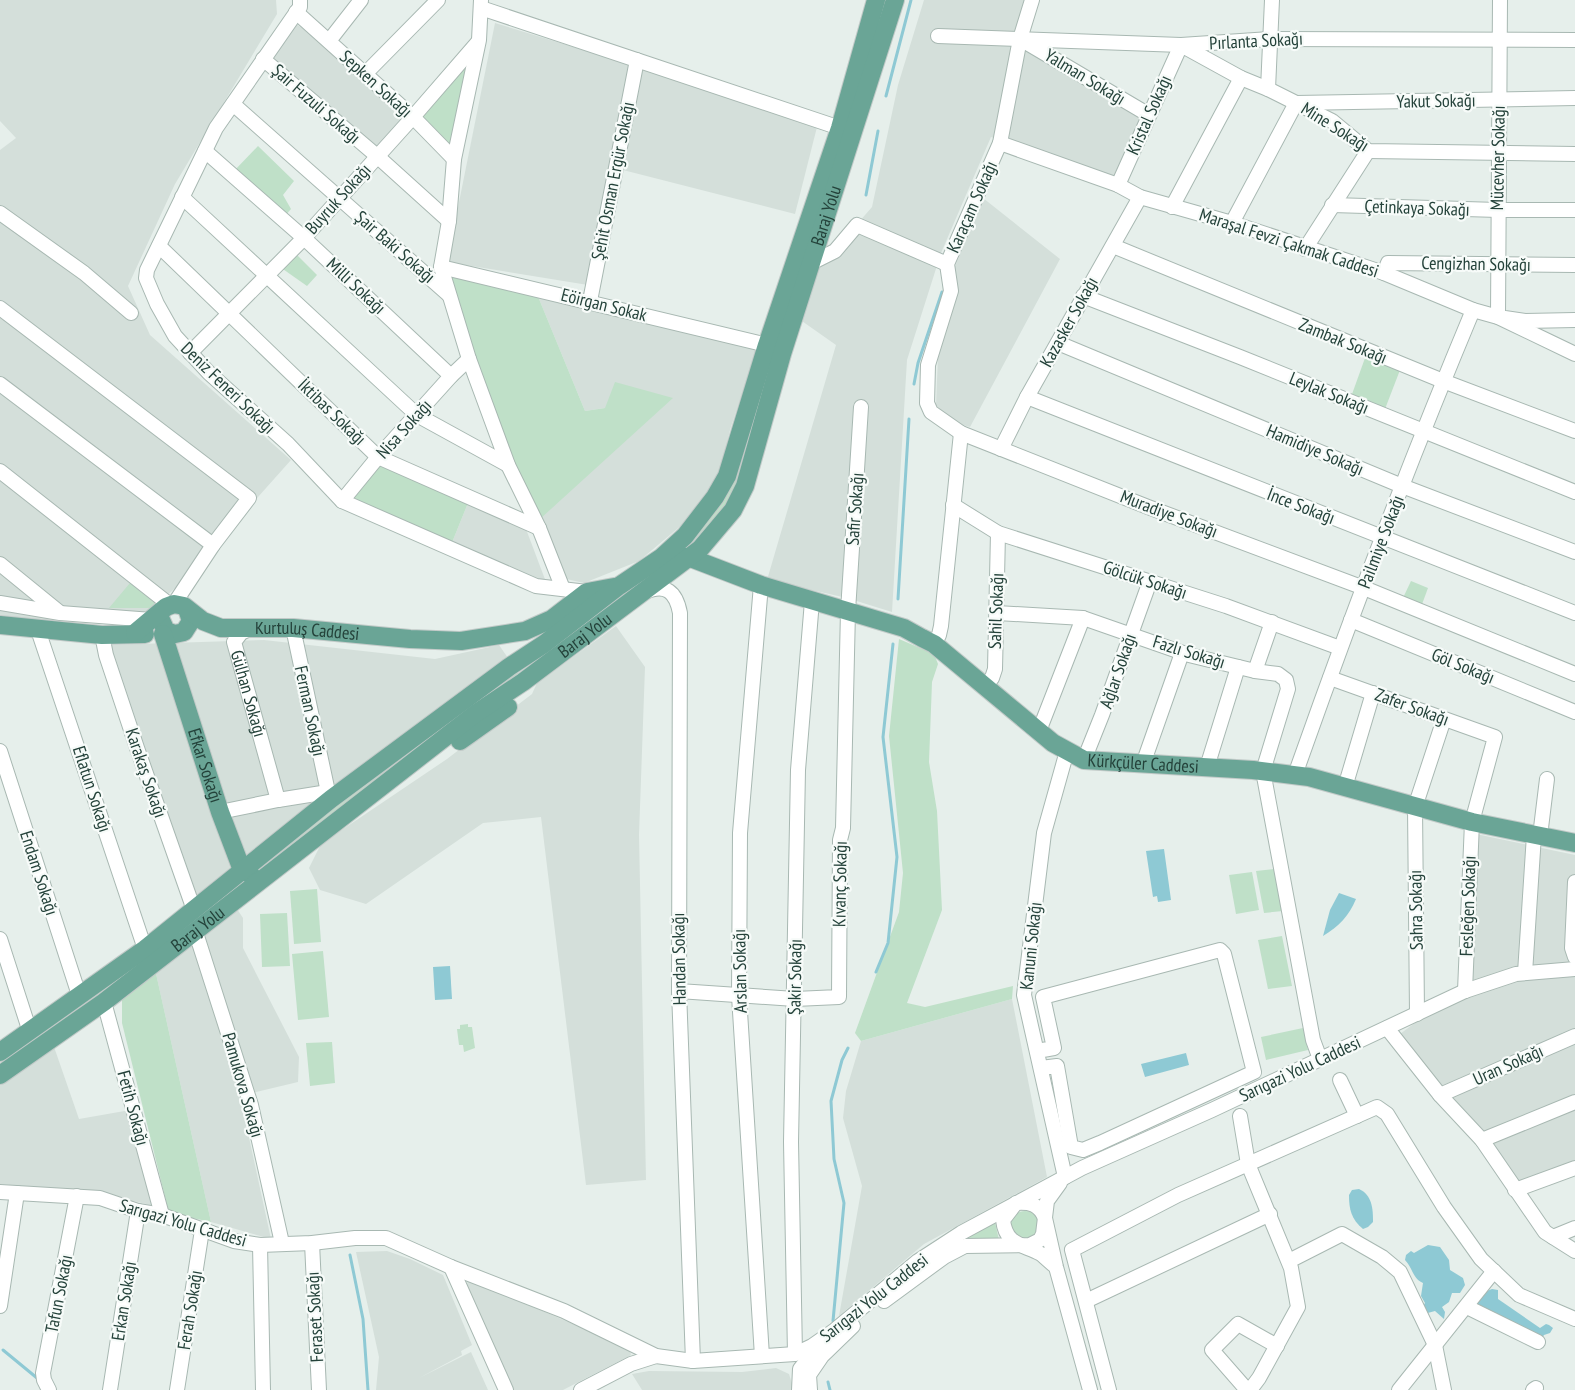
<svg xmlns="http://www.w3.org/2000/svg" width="1575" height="1390" font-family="'PT Sans Narrow',sans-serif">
<rect width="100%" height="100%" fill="#e6efeb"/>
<g fill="#d4dfda">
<path d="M0 0H276L277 14 175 184 128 286 150 335 291 460 183 581 140 620 63 623 0 615V150L16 138 0 121Z"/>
<path d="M924 0H1028L1014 44 1145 122 1112 180 991 137 941 253 907 360 892 612 847 598 767 580 836 345 799 319 819 268 872 207 898 85Z"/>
<path d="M495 23 629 64 588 285 447 262Z"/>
<path d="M296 24 323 42 406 117 370 155 265 68Z"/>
<path d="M643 68 817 127 795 214 623 170Z"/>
<path d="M983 198 1060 259 970 427 952 422 936 405 938 355 958 290 954 269Z"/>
<path d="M537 294 760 339 730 430 719 477 696 513 639 561 584 583 562 578 540 519 605 408 585 411Z"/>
<path d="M468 503 526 529 546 582 536 583 451 545Z"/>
<path d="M616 626 645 667 639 835 646 1180 586 1185 541 817 483 823 366 904 320 890 309 868 321 844 447 759 532 694 537 683Z"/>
<path d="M264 640 435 659 499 645 508 658 197 898 108 645Z"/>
<path d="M1476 834 1575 855V1163L1517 1182 1400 1034 1423 1017 1472 996Z"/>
<path d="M235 906 243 918V948L299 1057 298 1082 240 1096 271 1239 211 1222 155 969Z"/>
<path d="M1012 999 1047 1177 924 1244 839 1316 862 1186 843 1118 846 1091 861 1041Z"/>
<path d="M53 1044 79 1119 136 1109 159 1207 103 1194 0 1184V1081Z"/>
<path d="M387 1251 410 1259 443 1275 472 1345 461 1351 462 1355 419 1378 471 1352 488 1390H376L379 1357 356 1252Z"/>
<path d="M468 1279 629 1348 631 1355 563 1390H513L466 1290Z"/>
<path d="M776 1368 789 1374 794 1390H642L632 1374 649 1371 742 1372Z"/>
</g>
<g fill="#bfe0c8">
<path d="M471 52 449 158 413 123Z"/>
<path d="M258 146 294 181 283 195 291 209 284 217 233 172Z"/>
<path d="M295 253 317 275 307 286 280 267Z"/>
<path d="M450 273 537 294 585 411 605 408 615 382 673 398 540 519 513 465 474 359Z"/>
<path d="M1365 358 1400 370 1385 409 1351 397Z"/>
<path d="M774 360 738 480 722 513 689 551 685 547Z"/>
<path d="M380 466 468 503 451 545 348 501Z"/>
<path d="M1411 581 1428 588 1421 607 1402 600Z"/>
<path d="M130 583 155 603 150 608H109Z"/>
<path d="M899 639 934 654 938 664 932 682 929 762 937 811 942 910 907 1003 925 1007 1013 986 1012 999 861 1041 855 1033 899 912 903 873 889 736Z"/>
<path d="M514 667 519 674 218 903 215 901Z"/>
<path d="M1274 869 1283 911 1264 913 1256 871Z"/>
<path d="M1252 872 1259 910 1236 914 1229 875Z"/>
<path d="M317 889 321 942 294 944 290 891Z"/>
<path d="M287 913 290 966 262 967 260 914Z"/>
<path d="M1282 936 1292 986 1268 989 1258 940Z"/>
<path d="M323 951 329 1017 298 1020 292 954Z"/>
<path d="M155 969 211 1222 169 1213 122 1023V998Z"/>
<path d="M468 1024V1027H472L475 1048 464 1052 463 1045H459L457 1029H460V1025Z"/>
<path d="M1303 1028 1308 1050 1266 1060 1261 1037Z"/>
<path d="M332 1042 335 1083 310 1086 306 1043Z"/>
<circle cx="1025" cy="1225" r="14"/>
<path d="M995 1222 999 1240H962Z"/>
</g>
<g fill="#8ec9d4">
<path d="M1164 849 1171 900 1158 902 1157 896 1153 897 1146 851Z"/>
<path d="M1339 893 1356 899C1349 916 1339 926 1323 936L1330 910Z"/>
<path d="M450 966 452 999 435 1000 433 967Z"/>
<path d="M1186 1053 1189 1065 1145 1077 1141 1064Z"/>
<path d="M1359 1189C1372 1195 1373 1208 1373 1222L1368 1227 1363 1229C1351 1219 1349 1209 1349 1195L1352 1190Z"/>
<path d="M1428 1245 1440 1247 1449 1260 1450 1270 1463 1278 1465 1285 1460 1293H1452L1449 1302 1442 1307 1445 1312 1444 1319 1435 1311 1424 1314 1421 1309 1425 1303 1421 1296 1423 1283C1412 1278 1413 1268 1405 1260L1406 1255 1411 1251 1414 1253Z"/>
<path d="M1492 1289 1498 1290V1299L1540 1328 1546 1324 1549 1325 1553 1328 1550 1333 1544 1335 1542 1338 1476 1306C1478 1298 1485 1291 1492 1289Z"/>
</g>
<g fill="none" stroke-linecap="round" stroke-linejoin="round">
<g stroke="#8ec9d4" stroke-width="3">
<path d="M886 96 911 0"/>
<path d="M866 195 878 131"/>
<path d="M914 384 918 363 942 292"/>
<path d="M898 599 909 419"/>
<path d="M876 972 888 943 897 857 883 737 893 644"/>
<path d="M350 1255 363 1319 368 1390"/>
<path d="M833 1321 844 1203 834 1159 831 1101 842 1060 848 1048"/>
<path d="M3 1350 37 1378"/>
<path d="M828 1382 830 1390"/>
</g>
<defs>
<g id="minor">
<path d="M300 0V7L216 128 147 270 146 278 157 304 175 336 209 373 288 444 342 501 536 586 587 592"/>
<path d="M481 0 479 40 454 159 449 221 441 267 469 359 508 465 539 528 563 589"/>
<path d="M1032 0 1020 39 1000 143 947 264 951 291 928 365 927 403 931 412 961 433 1148 507 1364 588 1575 674"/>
<path d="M1500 0 1498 317 1525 321 1575 320"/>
<path d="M481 8 840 128"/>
<path d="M296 12 413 117 454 159"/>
<path d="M938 36 1181 45 1270 39 1575 40"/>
<path d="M1022 40 1149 115"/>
<path d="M329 41 361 0"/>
<path d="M263 59 377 156 449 221"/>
<path d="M365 74 438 0"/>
<path d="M1268 89 1272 0"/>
<path d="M233 104 449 295"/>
<path d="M1000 143 1118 185 1140 197 1232 223 1384 273 1473 310 1498 317 1575 354"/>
<path d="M205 151 304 238 451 376"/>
<path d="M1118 185 1181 45 1241 78 1268 89 1332 121 1368 151 1575 154"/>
<path d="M182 197 417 415 508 465"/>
<path d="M1332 205 1498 210H1575"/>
<path d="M1172 207 1241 78"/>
<path d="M0 213 84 273 131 313"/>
<path d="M1232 223 1296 103 1575 98"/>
<path d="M159 246 378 457 539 528"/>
<path d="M1113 246 1443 381 1575 431"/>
<path d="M1305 249 1368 151"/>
<path d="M811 263 835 251 857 225 947 264"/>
<path d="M441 267 767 345"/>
<path d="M1384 273 1388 263 1575 265"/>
<path d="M1083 296 1240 357 1575 492"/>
<path d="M590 301 637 60"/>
<path d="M0 308 249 498 213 545 174 604"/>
<path d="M1058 343 1402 486 1575 552"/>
<path d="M190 353 304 238 413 117 478 42"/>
<path d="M0 384 213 545"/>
<path d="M1027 397 1575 613"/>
<path d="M1001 449 1027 397 1140 197"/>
<path d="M0 471 170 605"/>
<path d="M342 501 378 457 451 376 469 359"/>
<path d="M953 505 998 533 1226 606 1340 648"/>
<path d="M0 564 59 612"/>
<path d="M761 585 740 833 739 996 762 1356"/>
<path d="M645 592C666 583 676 592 680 613L679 991 693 1361"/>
<path d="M0 603 60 613 152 620"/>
<path d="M997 613 1083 618 1189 655 1255 671 1278 674 1286 680 1288 689 1263 771 1313 1040 1320 1059"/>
<path d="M1351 620 1575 712"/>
<path id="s1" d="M251 628 241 633 234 642 278 800"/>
<path d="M293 628 328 792 331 799"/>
<path d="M38 630 145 949"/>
<path d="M102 635 106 655 137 748 194 910"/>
<path d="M934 644 939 635 941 626 961 433"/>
<path d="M1255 671 1272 622"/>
<path d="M1330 678 1495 737 1472 822 1465 991"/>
<path d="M985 685 992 678 995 669 998 533"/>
<path d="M1039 731 1083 618"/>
<path d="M0 751 79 995"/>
<path d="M1084 760 1102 715 1150 581"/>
<path d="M1143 764 1182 653"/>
<path d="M1207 767 1238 667"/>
<path d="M1295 775C1350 619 1409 463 1473 310"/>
<path d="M1345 787 1373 693"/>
<path d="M220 812 278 800 328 792"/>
<path d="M1540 836 1547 779"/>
<path d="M1575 882 1572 948 1575 957"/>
<path d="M195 930 251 1105 282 1243"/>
<path d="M0 939 30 1032"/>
<path d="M1525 973 1534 835"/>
<path d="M679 991 795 999 839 997 840 840 843 828 848 611 861 407"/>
<path d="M104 1002 162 1215"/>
<path d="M1417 1014 1415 807 1444 719"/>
<path d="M1387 1028 1440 1095 1482 1140 1545 1232 1575 1251"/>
<path d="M1037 1051 1054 1048 1043 997 1220 950 1224 954 1254 1072 1100 1143 1083 1150 1071 1147 1057 1066 1041 1068"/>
<path d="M1340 1080 1357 1116"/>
<path d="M1440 1095 1575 1036"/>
<path d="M1240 1116 1248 1164 1291 1268 1298 1307 1259 1378 1250 1390"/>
<path d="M1482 1140 1575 1102"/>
<path d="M1065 1177 1024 995 1044 833 1067 751"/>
<path d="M1515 1190 1575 1168"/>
<path d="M0 1192 100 1198 138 1211 162 1215 234 1241 260 1245 312 1243 355 1238H386L451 1267 564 1311 656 1356 693 1361 795 1354 812 1346 835 1330 918 1261 961 1233 1082 1168 1212 1110 1465 991 1516 974 1575 969"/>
<path d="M1553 1237 1575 1228"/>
<path d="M312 1243 319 1390"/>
<path d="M260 1245 263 1390"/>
<path d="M1289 1261 1342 1234 1382 1257 1400 1272 1435 1345 1444 1390"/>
<path d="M451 1267 506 1390"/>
<path d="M1056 1267C1051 1263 1046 1258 1041 1254 1023 1244 1006 1246 1003 1220L1016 1203C1030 1202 1039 1204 1045 1218L1056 1267 1090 1390"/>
<path d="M884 1301 944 1257 965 1246 1030 1245 1040 1240 1043 1234 1047 1201 1060 1183"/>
<path d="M1086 1301 1270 1214"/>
<path d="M0 1306 17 1193"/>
<path d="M1467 1307 1538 1342"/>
<path d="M795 1354 791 1142 798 770 812 601"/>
<path d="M49 1390 44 1380 43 1373 77 1196"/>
<path d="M110 1390 138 1211"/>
<path d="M177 1390 202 1230"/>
<path d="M581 1390 631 1364 656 1356"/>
<path d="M799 1390 800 1369 819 1345"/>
<path d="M810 1390 809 1375 822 1356 853 1326"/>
<path d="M1109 1390 1072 1250 1178 1195 1377 1107 1387 1114 1444 1207 1481 1259 1519 1295 1575 1319"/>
<path d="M1247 1390 1212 1350 1238 1324 1277 1346"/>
<path d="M1399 1390 1494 1271"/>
<path d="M1533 1390 1536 1388"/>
</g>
<g id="major">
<path id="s2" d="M679 557H688L761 585 904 628 922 638 934 644 1053 743 1084 760 1253 770 1309 777 1472 822 1575 843"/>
<path d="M161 620 166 631 175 634 184 632 191 621 187 609"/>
<path d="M0 625 102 635 145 634"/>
<path id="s3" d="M135 633 166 607 174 604 184 606 203 621 221 628H293L410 639 461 641 525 631 552 619 587 592 614 587"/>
<path id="s4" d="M163 634 220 812 242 870 251 875"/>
<path d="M460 741 508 707"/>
<path d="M0 1052 145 949 331 799 509 667 544 644 619 586 662 557 685 536 715 497 727 476 767 345 840 128 876 0"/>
<path id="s5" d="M0 1075 104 1002 475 714 523 682 700 549 733 510 745 486 782 354 895 0"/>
</g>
</defs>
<use href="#minor" stroke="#a8b8b2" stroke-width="16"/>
<use href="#major" stroke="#c2cac8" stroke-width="20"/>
<use href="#minor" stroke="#fff" stroke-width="14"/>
<use href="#major" stroke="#6aa596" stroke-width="18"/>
</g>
<g text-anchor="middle" stroke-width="4.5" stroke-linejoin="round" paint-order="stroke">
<g font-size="18" fill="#24423a" stroke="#f7fbf9">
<text transform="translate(1256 41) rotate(-3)" y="6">Pırlanta Sokağı</text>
<text transform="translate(1085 77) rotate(31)" y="6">Yalman Sokağı</text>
<text transform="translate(376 84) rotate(42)" y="6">Sepken Sokağı</text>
<text transform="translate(1436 101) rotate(-1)" y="6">Yakut Sokağı</text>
<text transform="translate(316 104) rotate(41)" y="6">Şair Fuzuli Sokağı</text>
<text transform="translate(1149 115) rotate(-66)" y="6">Kristal Sokağı</text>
<text transform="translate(1335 127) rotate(32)" y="6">Mine Sokağı</text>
<text transform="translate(1498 158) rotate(-89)" y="6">Mücevher Sokağı</text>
<text transform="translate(613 181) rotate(-79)" y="6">Şehit Osman Ergür Sokağı</text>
<text transform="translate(338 199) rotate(-48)" y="6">Buyruk Sokağı</text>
<text transform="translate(972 207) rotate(-66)" y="6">Karaçam Sokağı</text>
<text transform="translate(1417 208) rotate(2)" y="6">Çetinkaya Sokağı</text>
<text dy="6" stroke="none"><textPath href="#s5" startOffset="1236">Baraj Yolu</textPath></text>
<text transform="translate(1289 243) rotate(18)" y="6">Maraşal Fevzi Çakmak Caddesi</text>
<text transform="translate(395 247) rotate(41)" y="6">Şair Baki Sokağı</text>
<text transform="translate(1476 264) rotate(1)" y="6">Cengizhan Sokağı</text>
<text transform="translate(356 286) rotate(43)" y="6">Milli Sokağı</text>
<text transform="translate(604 305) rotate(14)" y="6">Eöirgan Sokak</text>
<text transform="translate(1069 322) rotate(-61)" y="6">Kazasker Sokağı</text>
<text transform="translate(1343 341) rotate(22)" y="6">Zambak Sokağı</text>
<text transform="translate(228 388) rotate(44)" y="6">Deniz Feneri Sokağı</text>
<text transform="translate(1329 393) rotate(22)" y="6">Leylak Sokağı</text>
<text transform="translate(332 412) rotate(44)" y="6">İktibas Sokağı</text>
<text transform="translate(404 429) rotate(-48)" y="6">Nisa Sokağı</text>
<text transform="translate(1315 450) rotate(23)" y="6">Hamidiye Sokağı</text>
<text transform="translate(1301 506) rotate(21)" y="6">İnce Sokağı</text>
<text transform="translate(855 509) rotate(-86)" y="6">Safir Sokağı</text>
<text transform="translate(1169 514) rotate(21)" y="6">Muradiye Sokağı</text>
<text transform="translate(1381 542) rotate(-69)" y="6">Pailmiye Sokağı</text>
<text transform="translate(1145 580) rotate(18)" y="6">Gölcük Sokağı</text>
<text transform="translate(996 611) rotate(-88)" y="6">Sahil Sokağı</text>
<text dy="6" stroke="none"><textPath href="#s3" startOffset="189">Kurtuluş Caddesi</textPath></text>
<text dy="6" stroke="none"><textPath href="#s5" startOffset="732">Baraj Yolu</textPath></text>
<text transform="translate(1189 652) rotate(17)" y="6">Fazlı Sokağı</text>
<text transform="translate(1463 666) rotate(22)" y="6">Göl Sokağı</text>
<text transform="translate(1118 671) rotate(-71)" y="6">Ağlar Sokağı</text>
<text dy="6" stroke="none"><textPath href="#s1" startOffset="76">Gülhan Sokağı</textPath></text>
<text transform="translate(1412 707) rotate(20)" y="6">Zafer Sokağı</text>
<text transform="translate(310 711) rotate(78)" y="6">Ferman Sokağı</text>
<text dy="6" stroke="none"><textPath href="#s2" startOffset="520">Kürkçüler Caddesi</textPath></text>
<text dy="6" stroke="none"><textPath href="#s4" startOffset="138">Efkar Sokağı</textPath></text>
<text transform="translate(146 773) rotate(71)" y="6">Karakaş Sokağı</text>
<text transform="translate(92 789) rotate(72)" y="6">Eflatun Sokağı</text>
<text transform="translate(39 873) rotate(72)" y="6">Endam Sokağı</text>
<text transform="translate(840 884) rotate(-89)" y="6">Kıvanç Sokağı</text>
<text transform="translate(1468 906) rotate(-88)" y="6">Fesleğen Sokağı</text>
<text transform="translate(1416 910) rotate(-91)" y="6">Sahra Sokağı</text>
<text dy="6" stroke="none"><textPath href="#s5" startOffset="246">Baraj Yolu</textPath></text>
<text transform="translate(1031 946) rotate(-84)" y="6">Kanuni Sokağı</text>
<text transform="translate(679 959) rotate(-91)" y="6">Handan Sokağı</text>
<text transform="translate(740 971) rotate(-91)" y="6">Arslan Sokağı</text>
<text transform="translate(795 977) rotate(-89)" y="6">Şakir Sokağı</text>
<text transform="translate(1508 1065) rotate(-24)" y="6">Uran Sokağı</text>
<text transform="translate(1300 1069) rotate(-25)" y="6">Sarıgazi Yolu Caddesi</text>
<text transform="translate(243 1085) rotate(74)" y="6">Pamukova Sokağı</text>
<text transform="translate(133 1108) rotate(75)" y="6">Fetih Sokağı</text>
<text transform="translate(183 1223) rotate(16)" y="6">Sarıgazi Yolu Caddesi</text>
<text transform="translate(59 1294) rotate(-79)" y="6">Tafun Sokağı</text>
<text transform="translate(874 1298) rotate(-38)" y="6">Sarıgazi Yolu Caddesi</text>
<text transform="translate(124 1301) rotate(-81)" y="6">Erkan Sokağı</text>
<text transform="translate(190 1310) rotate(-81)" y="6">Ferah Sokağı</text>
<text transform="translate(315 1317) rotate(-93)" y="6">Feraset Sokağı</text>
</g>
</g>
</svg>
